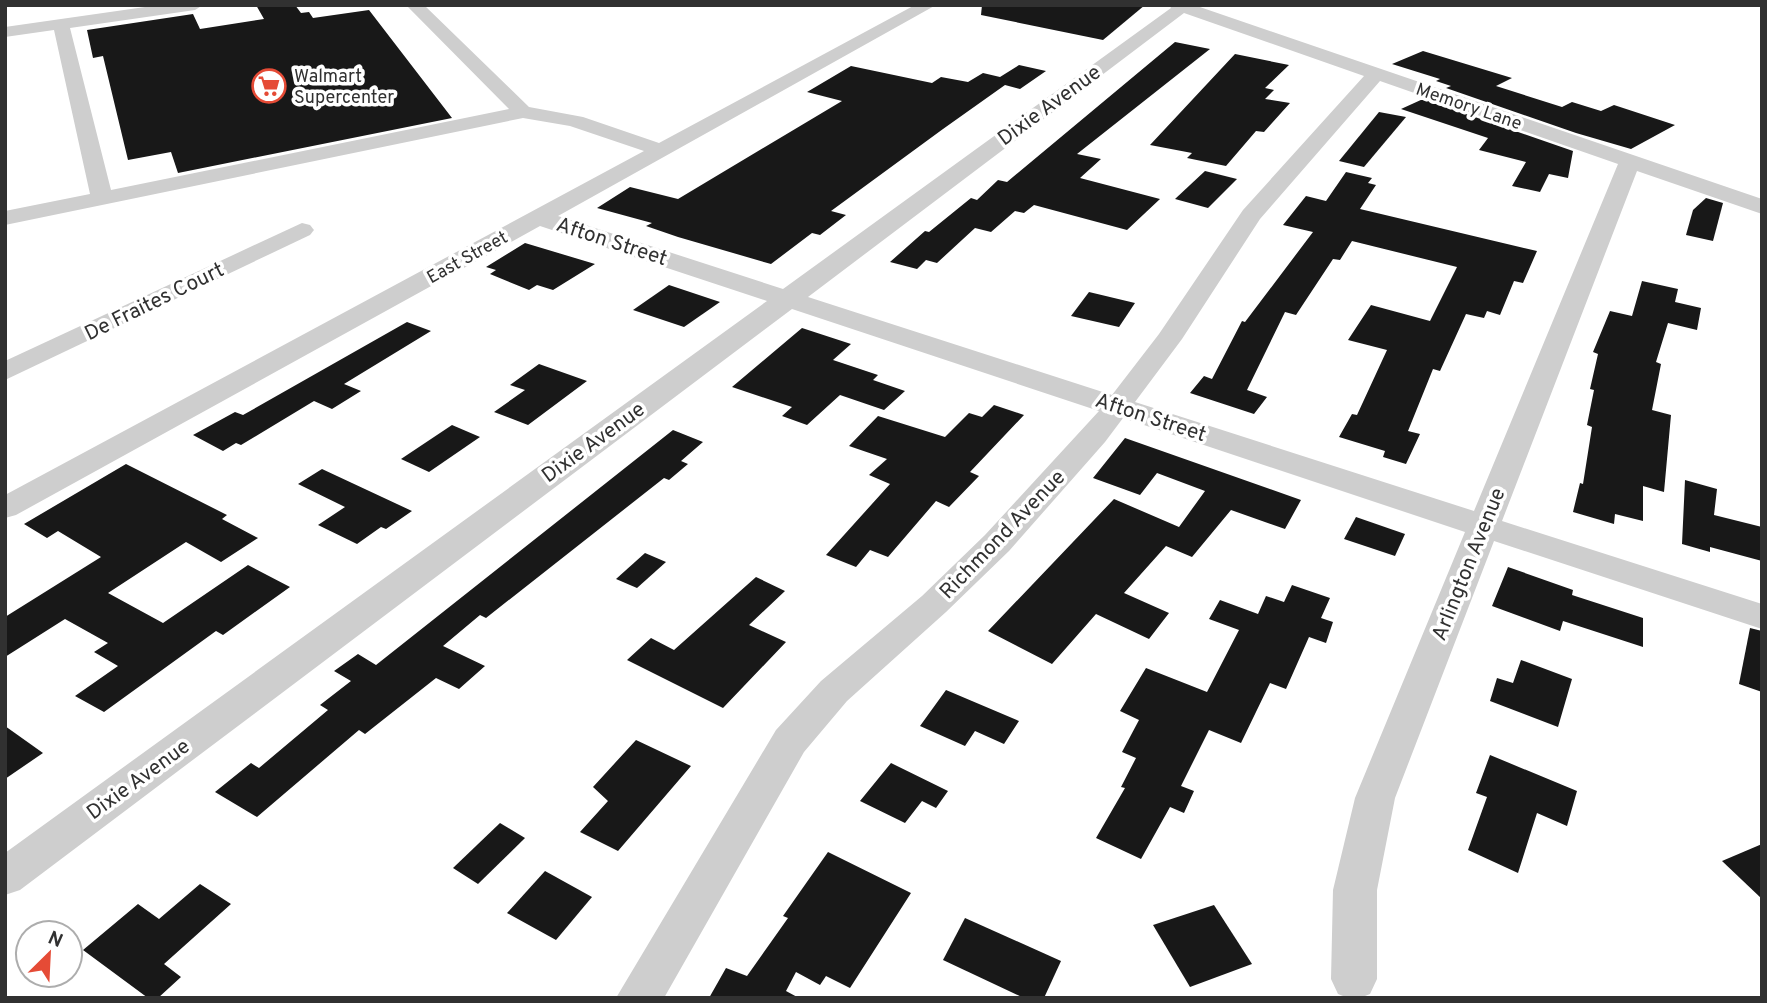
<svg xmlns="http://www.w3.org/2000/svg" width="1767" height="1003" font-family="Overpass,sans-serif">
<rect width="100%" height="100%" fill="#fff"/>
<g fill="#181818">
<path d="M256 5H295L301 13 309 12 313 18 369 10 452 118 178 173 171 152 128 160 103 56 93 58 87 30 193 14 200 29 264 19Z"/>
<path d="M982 5H1145L1103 40 981 15Z"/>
<path d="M1175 42 1210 49 1077 154 1101 159 1080 178 1160 199 1127 230 1034 205 1024 213 1015 211 991 232 975 228 937 263 926 260 917 269 890 262 925 231 929 232 971 198 977 200 998 180 1007 182Z"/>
<path d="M1423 51 1512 78 1496 86 1562 107 1572 102 1601 111 1614 105 1675 125 1631 149 1576 133 1446 88 1451 86 1436 81 1440 79 1392 64Z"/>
<path d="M1235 54 1289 65 1265 88 1274 90 1265 99 1290 103 1264 132 1256 131 1226 166 1187 158 1192 153 1150 145Z"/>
<path d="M1019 65 1046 71 1020 89 1005 85 943 129 831 211 846 215 820 235 812 233 771 264 678 237 646 226 652 223 597 208 630 187 678 199 842 101 807 92 851 66 932 83 941 77 968 82 983 73 1000 77Z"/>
<path d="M1423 99 1573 151 1568 178 1549 174 1540 192 1512 186 1526 162 1479 150 1488 138 1401 109Z"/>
<path d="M1379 112 1406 117 1364 167 1339 161Z"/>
<path d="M1205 171 1237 179 1208 208 1175 199Z"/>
<path d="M1346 172 1372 178 1368 183 1376 185 1360 209 1537 251 1523 283 1514 281 1500 315 1487 311 1484 318 1466 314 1440 371 1433 369 1408 431 1420 434 1406 464 1383 457 1385 451 1339 437 1352 414 1357 415 1387 350 1348 340 1371 305 1430 321 1457 267 1352 241 1340 260 1333 259 1296 315 1285 312 1247 390 1267 397 1254 414 1190 393 1204 376 1212 379 1242 321 1245 322 1313 232 1283 225 1306 196 1326 201Z"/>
<path d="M1706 198 1723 203 1713 241 1686 235 1693 210Z"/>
<path d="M525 243 595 264 553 290 537 285 529 290 490 274 496 270 486 267Z"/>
<path d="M1642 281 1678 289 1675 302 1701 308 1697 330 1668 323 1656 362 1661 364 1652 410 1671 415 1664 492 1643 486V521L1615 514 1614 524 1573 512 1580 483 1583 484 1592 427 1587 425 1594 390 1590 389 1598 354 1593 352 1610 311 1632 316Z"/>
<path d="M669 285 720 302 684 327 633 310Z"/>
<path d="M1089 292 1135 303 1119 327 1071 316Z"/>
<path d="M407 322 431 331 344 384 361 391 332 409 314 401 241 445 236 443 223 451 193 435 235 412 243 415Z"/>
<path d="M802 328 851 344 833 360 878 375 873 380 905 391 884 410 840 395 807 425 782 416 792 407 732 387Z"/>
<path d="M539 364 587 381 528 425 494 412 525 390 510 385Z"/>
<path d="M994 405 1024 415 970 472 979 476 949 507 936 501 888 557 870 550 856 567 826 555 890 484 869 475 887 459 849 446 878 416 945 437 969 413 982 417Z"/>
<path d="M452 425 480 437 429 472 401 459Z"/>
<path d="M673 430 703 442 681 461 688 464 669 480 664 478 486 618 480 615 443 646 485 666 459 689 436 678 365 734 359 730 257 817 215 792 251 763 259 768 328 710 320 705 351 681 334 671 358 654 376 665Z"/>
<path d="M1125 438 1301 500 1285 529 1231 510 1192 557 1166 546 1124 593 1169 613 1149 639 1096 614 1052 664 988 631 1114 499 1179 527 1205 491 1157 473 1140 495 1093 478Z"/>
<path d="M126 464 227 515 222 519 258 538 221 562 186 542 108 593 163 623 248 565 290 587 223 635 216 631 104 712 75 696 118 666 94 652 108 643 65 619 5 657V617L101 557 58 531 47 538 24 524Z"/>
<path d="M322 469 412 511 386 529 381 527 357 544 318 525 345 507 298 484Z"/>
<path d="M1685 480 1717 489 1714 515 1762 527V561L1710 547V552L1682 544Z"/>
<path d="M1356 517 1405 534 1395 556 1344 539Z"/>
<path d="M645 553 666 562 637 588 616 579Z"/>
<path d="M1508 567 1573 590 1572 595 1643 618V647L1563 621 1560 631 1492 606Z"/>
<path d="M756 577 785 591 749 625 786 642 723 708 627 660 651 638 674 650Z"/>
<path d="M1292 585 1330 598 1321 618 1333 622 1326 643 1309 637 1286 689 1270 683 1241 743 1209 730 1181 786 1194 791 1184 813 1170 807 1141 859 1096 838 1125 788 1121 787 1136 758 1122 752 1139 720 1120 711 1146 668 1207 692 1239 630 1209 619 1220 600 1258 614 1266 596 1284 602Z"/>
<path d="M1750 628 1762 631V692L1739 684Z"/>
<path d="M1521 660 1572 679 1558 727 1490 701 1497 678 1513 683Z"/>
<path d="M946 690 1019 721 1004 744 975 731 965 746 920 726Z"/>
<path d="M5 726 43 753 5 779Z"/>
<path d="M636 740 691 766 618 851 580 832 608 801 593 787Z"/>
<path d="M1490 755 1577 791 1567 826 1537 813 1518 873 1468 850 1487 797 1476 793Z"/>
<path d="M891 763 948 791 936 808 922 801 905 823 860 801Z"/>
<path d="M500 823 525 838 478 884 453 868Z"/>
<path d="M1762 844V899L1722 861Z"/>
<path d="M828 852 911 893 850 988 826 976 820 985 796 972 786 991 799 998H709L726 968 747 976 788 918 783 916Z"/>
<path d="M545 871 592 897 556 940 507 913Z"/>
<path d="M200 884 231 904 164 964 181 977 158 998H148L83 950 138 904 159 919Z"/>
<path d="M1214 905 1252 964 1190 987 1153 925Z"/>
<path d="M965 918 1061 961 1044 998H1024L943 960Z"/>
</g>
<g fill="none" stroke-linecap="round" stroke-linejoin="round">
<g fill="#cecece" fill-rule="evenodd">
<path d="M159 5H203L195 10 70 28 111 190 509 109 406 5H424L529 107 583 117 659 143 915 5H936L558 216 783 289 1171 8 1169 5H1194L1762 199V214L1637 171 1502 521 1762 604V629L1494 541 1395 798 1377 890V979L1370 994C1358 999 1350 999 1338 994L1331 979 1333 890 1355 798 1465 532 1123 418 1105 442 1009 551 946 612 847 701 804 752 664 998H616L776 730 821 681 922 596 985 535 1099 411 792 309 20 890 5 895V853L767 301 540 226 16 515 5 518V495L644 151 570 126 523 118 5 225V211L90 194 54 30 5 37V27ZM1184 13 1364 76 1243 210 1159 334 1112 395 808 297ZM1380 81 1618 164 1474 511 1135 402 1182 339 1260 219Z"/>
<path d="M302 223 310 225 314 230 310 235 5 380V361Z"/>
</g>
</g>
<defs>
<symbol id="supermarket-ring" viewBox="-11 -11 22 22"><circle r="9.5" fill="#fff" stroke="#e54b36" stroke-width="1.5"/><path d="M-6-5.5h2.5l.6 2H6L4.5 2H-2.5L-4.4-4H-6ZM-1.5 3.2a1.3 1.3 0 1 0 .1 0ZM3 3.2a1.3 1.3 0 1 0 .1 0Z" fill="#e54b36"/></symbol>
</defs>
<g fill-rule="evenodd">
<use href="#supermarket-ring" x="250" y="67" width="38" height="38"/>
</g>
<g text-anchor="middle" stroke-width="7" stroke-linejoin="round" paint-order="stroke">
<g font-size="18" fill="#313131" stroke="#fff" text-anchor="start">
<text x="294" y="82">Walmart<tspan x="294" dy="21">Supercenter</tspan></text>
</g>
<g font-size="18" fill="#313131" stroke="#fff">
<text transform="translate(1469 106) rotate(19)" y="6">Memory Lane</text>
<text transform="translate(467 257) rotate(-29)" y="6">East Street</text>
</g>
<g font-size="21" fill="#313131" stroke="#fff">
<text transform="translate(1049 105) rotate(-36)" y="7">Dixie Avenue</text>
<text transform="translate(612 241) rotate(18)" y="7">Afton Street</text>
<text transform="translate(154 301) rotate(-26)" y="7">De Fraites Court</text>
<text transform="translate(1151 417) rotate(18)" y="7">Afton Street</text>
<text transform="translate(593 442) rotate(-36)" y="7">Dixie Avenue</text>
<text transform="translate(1002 534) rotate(-46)" y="7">Richmond Avenue</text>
<text transform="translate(1468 564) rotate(-68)" y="7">Arlington Avenue</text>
<text transform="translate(138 779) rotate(-36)" y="7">Dixie Avenue</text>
</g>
</g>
<rect width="1767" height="1003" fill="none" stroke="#313131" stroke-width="14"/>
<g transform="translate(49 954) rotate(24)"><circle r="33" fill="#ffffff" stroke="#adadad" stroke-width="2"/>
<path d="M0-5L12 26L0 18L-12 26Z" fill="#e54b36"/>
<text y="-10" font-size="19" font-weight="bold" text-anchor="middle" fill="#313131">N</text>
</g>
</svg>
